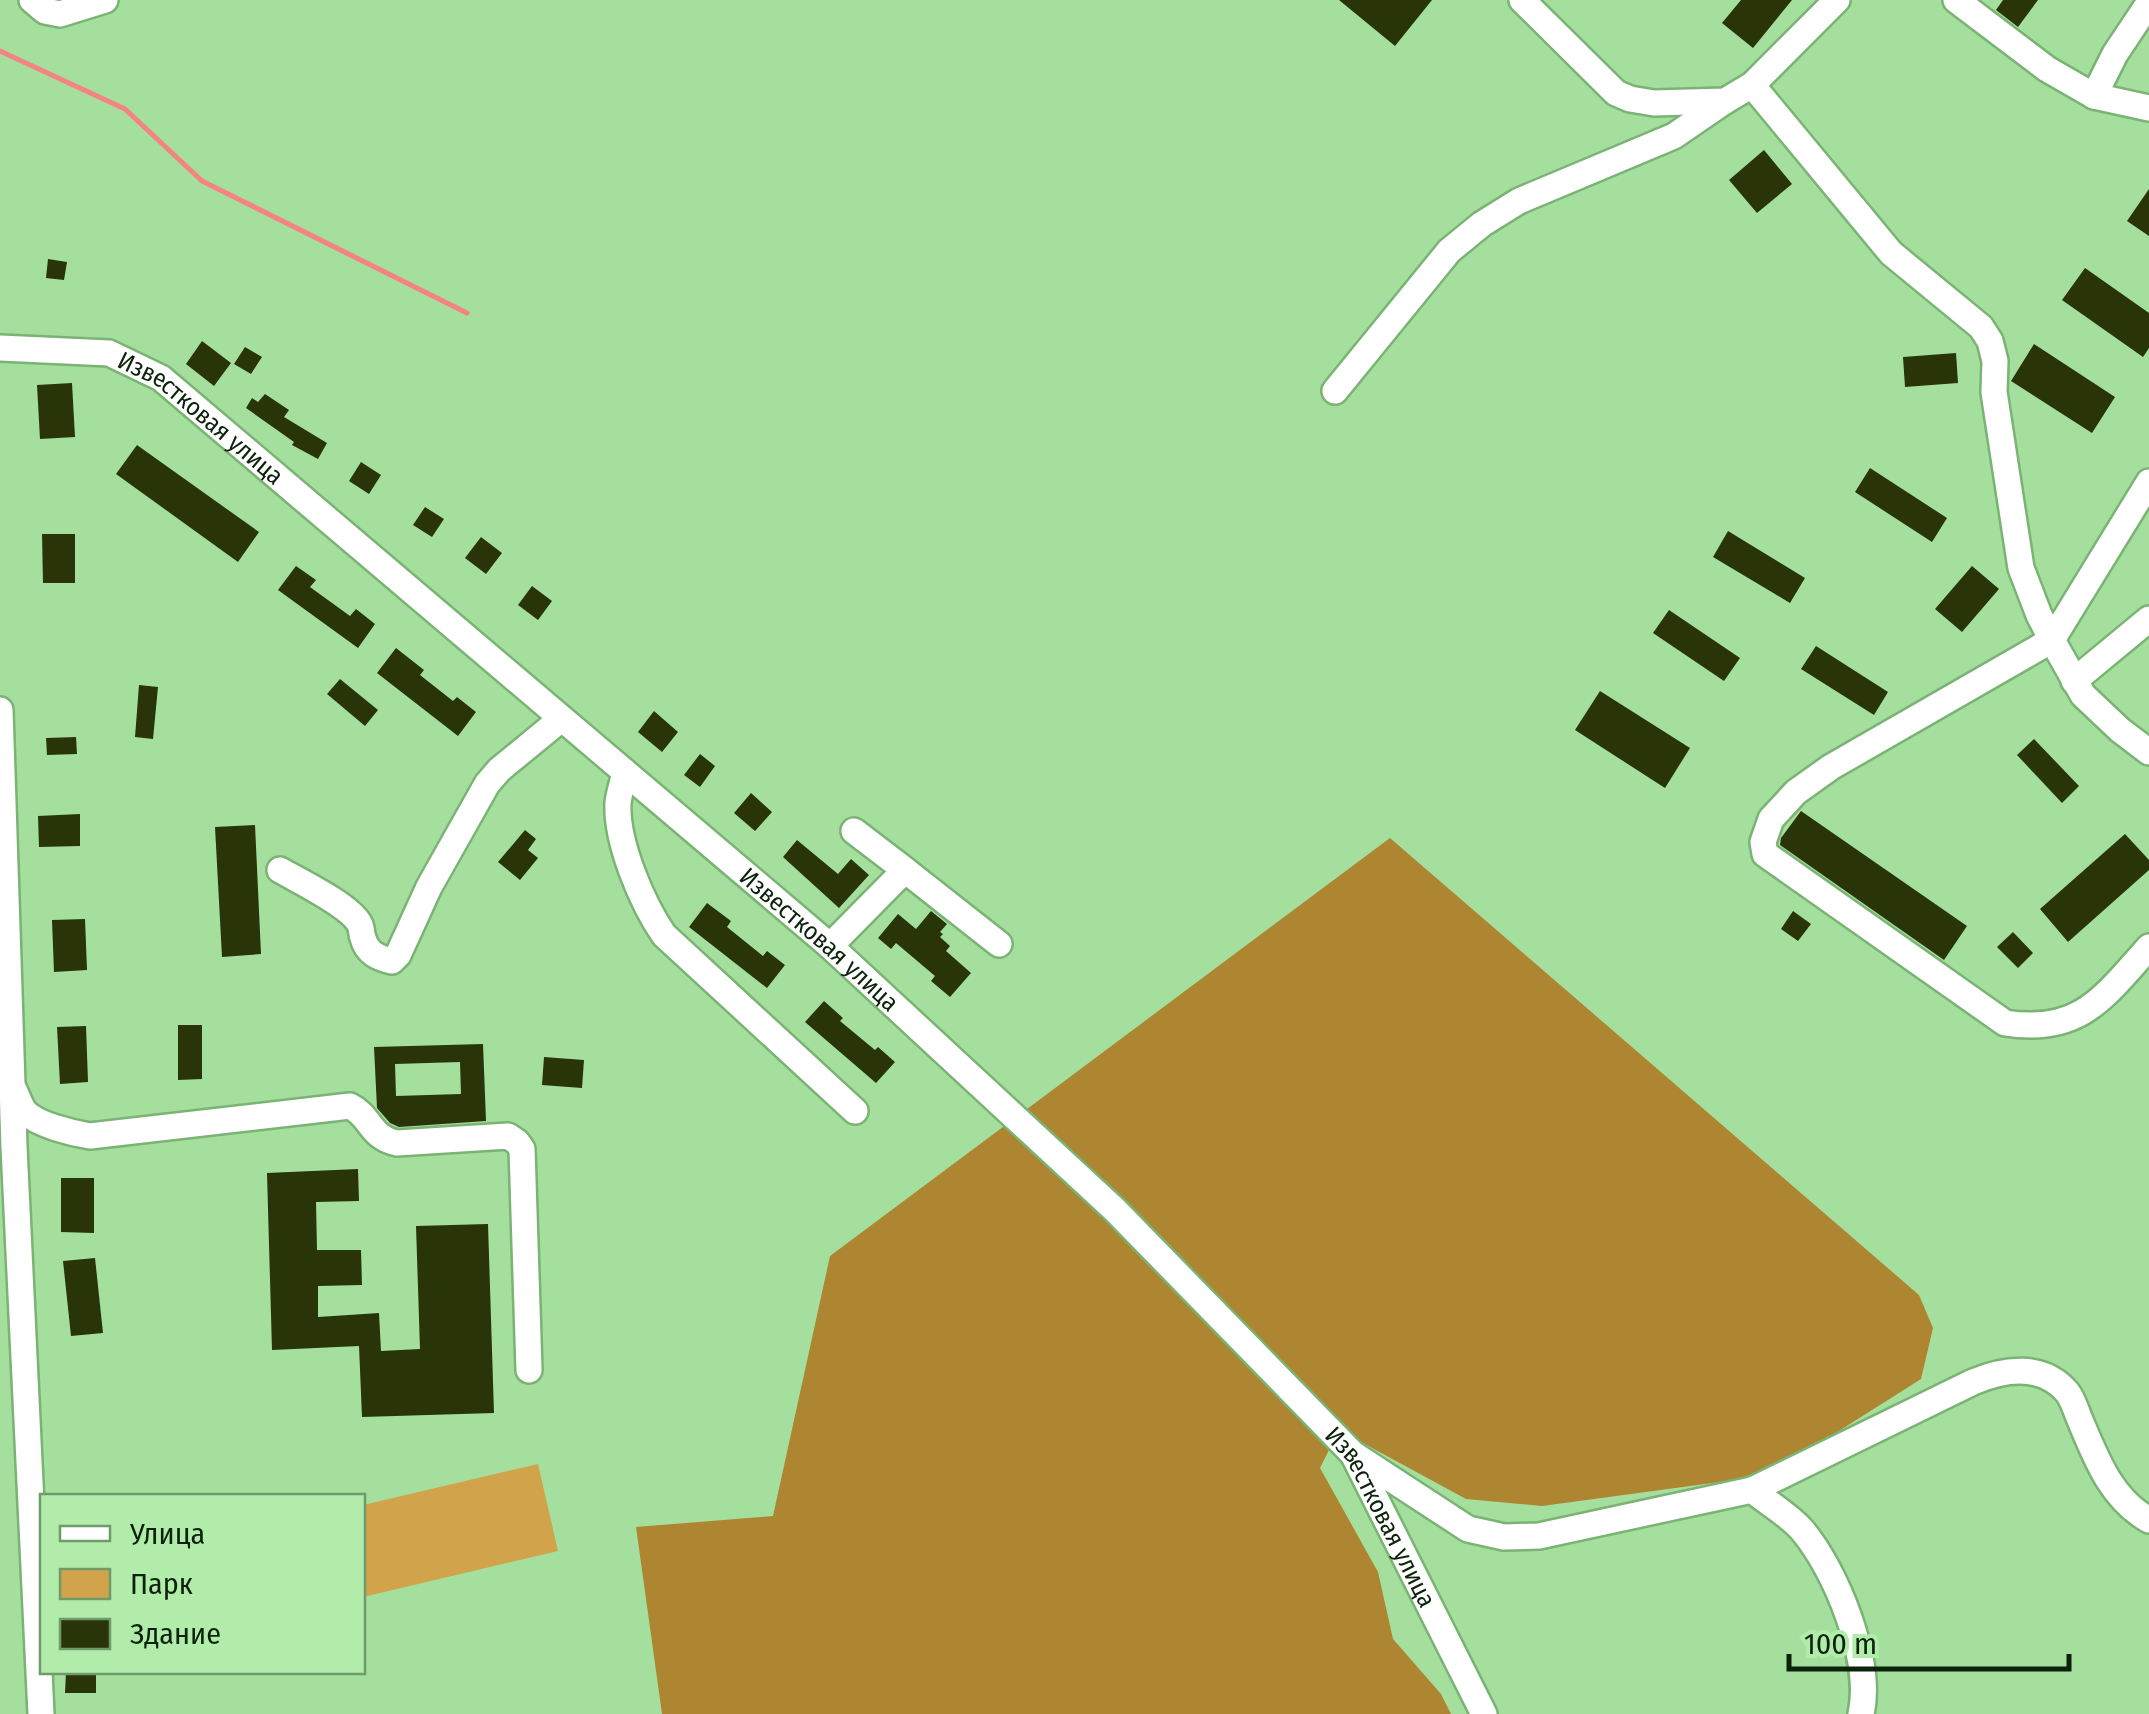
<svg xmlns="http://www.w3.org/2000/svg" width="2149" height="1714" font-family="'Fira Sans Condensed',sans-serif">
<rect width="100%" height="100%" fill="#a4df9e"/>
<path fill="#d1a34a" d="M538 1464 558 1551 363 1597V1505Z"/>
<path fill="#ae8530" d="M1390 838 1919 1295 1933 1328 1921 1379 1812 1448 1742 1479 1542 1506 1466 1499 1339 1430 1320 1468 1378 1572 1393 1639 1441 1694 1451 1714H662L636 1527 773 1516 830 1256Z"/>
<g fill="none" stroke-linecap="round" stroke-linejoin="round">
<path stroke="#f58381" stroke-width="5" d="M0 51 125 109 202 181 467 313"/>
</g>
<g fill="#293409" fill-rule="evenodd">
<path d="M1339 0H1432L1395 46Z"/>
<path d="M1741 0H1792L1753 48 1722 23Z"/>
<path d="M2003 0H2038L2018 27 1996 10Z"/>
<path d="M1764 150 1792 184 1757 213 1729 180Z"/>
<path d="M2149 189V236L2127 221Z"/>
<path d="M48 259 67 262 64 280 46 278Z"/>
<path d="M2085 268 2149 313V348L2143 357 2062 300Z"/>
<path d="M202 341 231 363 214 386 186 364Z"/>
<path d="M2034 344 2115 397 2092 433 2011 381Z"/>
<path d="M245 347 262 357 251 374 234 364Z"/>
<path d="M1956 353 1958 383 1905 387 1903 357Z"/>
<path d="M72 383 75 437 40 439 37 385Z"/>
<path d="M265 394 289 410 284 417 327 443 318 459 292 445 294 442 246 408 252 398 258 402Z"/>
<path d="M137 445 259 532 238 562 116 474Z"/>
<path d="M361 462 381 475 369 494 349 481Z"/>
<path d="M1870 468 1947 518 1932 542 1855 492Z"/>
<path d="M425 507 444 519 432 537 413 525Z"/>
<path d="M1728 531 1805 578 1790 603 1713 557Z"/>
<path d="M42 534H75V583H43Z"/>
<path d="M481 537 502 553 486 574 465 558Z"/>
<path d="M296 566 316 580 310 587 350 616 356 609 375 624 358 648 278 590Z"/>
<path d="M1972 566 1999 589 1962 632 1935 609Z"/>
<path d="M532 586 552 601 538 620 518 605Z"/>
<path d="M1669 610 1740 658 1724 681 1653 633Z"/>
<path d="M1816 646 1888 692 1874 715 1801 669Z"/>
<path d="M396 648 424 670 420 675 453 701 457 697 476 712 458 736 377 673Z"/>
<path d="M340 679 378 710 365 726 327 694Z"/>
<path d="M139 685 158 687 153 739 135 737Z"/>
<path d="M1600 691 1690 748 1665 788 1575 730Z"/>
<path d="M654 711 678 732 662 752 638 732Z"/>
<path d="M76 737 77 754 47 755 46 738Z"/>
<path d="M2034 739 2079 786 2062 803 2017 755Z"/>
<path d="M700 754 715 766 700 787 684 775Z"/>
<path d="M751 793 772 812 755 831 734 813Z"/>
<path d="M1801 811 1967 926 1944 960 1780 845 1781 838Z"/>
<path d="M80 814V846L39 847 38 816Z"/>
<path d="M255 825 261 954 222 957 215 827Z"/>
<path d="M525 830 536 839 528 850 538 858 520 880 498 862Z"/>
<path d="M2125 834 2149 860V870L2068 942 2040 909Z"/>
<path d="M797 840 838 874 851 859 869 875 839 908 783 857Z"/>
<path d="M707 903 731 921 727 927 763 956 767 951 785 965 767 988 689 927Z"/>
<path d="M931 911 947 924 940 932 943 934 940 937 950 946 946 951 971 973 950 997 931 981 935 976 896 943 891 949 878 938 898 914 916 929Z"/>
<path d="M1793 911 1811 924 1798 941 1781 929Z"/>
<path d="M85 919 87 970 54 972 52 920Z"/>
<path d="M2013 932 2033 953 2018 968 1997 947Z"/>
<path d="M824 1001 843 1018 840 1021 875 1050 878 1047 895 1062 876 1083 805 1022Z"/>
<path d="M178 1025H202V1079L178 1080Z"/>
<path d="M86 1026 88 1082 60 1084 57 1027Z"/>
<path d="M483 1044 486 1121 399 1127 390 1123 377 1108 374 1047ZM460 1062 461 1094 396 1096 395 1064Z"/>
<path d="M544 1057 584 1060 582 1088 542 1085Z"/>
<path d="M358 1169 359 1201 316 1202 317 1250H361L362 1285 318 1286V1317L379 1313 381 1351 420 1349 416 1226 488 1224 494 1413 362 1417 359 1346 272 1350 267 1173Z"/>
<path d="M61 1178H94V1233L61 1232Z"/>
<path d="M95 1258 103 1333 71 1336 63 1261Z"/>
<path d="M66 1672H96V1693H65Z"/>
</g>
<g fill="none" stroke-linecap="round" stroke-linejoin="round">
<defs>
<g id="minor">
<path d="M32 0 45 11 60 14 105 0"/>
<path d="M1522 0 1616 93 1630 99 1654 103 1725 101 1752 85 1837 0"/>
<path d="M1956 0 2047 69 2094 96 2149 108"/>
<path d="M1752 85 1891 253 1981 327 1990 341 1995 361 1994 392 2021 568 2039 615 2052 640 1831 767 1796 792 1771 819 1763 842 1765 854 2005 1023C2080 1035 2104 997 2149 947"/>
<path d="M2094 96 2115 54 2149 3"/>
<path id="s1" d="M0 348 109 353 161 378 830 946 1115 1210 1353 1454 1484 1714"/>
<path d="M1335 391 1449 251 1482 224 1519 201 1674 136 1725 101"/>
<path d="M2149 482 2052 640 2083 695 2120 730 2149 752"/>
<path d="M2074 681 2149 619"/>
<path d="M0 710 14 1147 41 1714"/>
<path d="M625 772C623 782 619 793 618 803 616 842 642 903 664 935L855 1111"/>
<path d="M854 831 905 870"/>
<path d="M280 870C299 881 349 905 359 923 362 927 361 933 363 938 367 953 378 958 392 961L398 955 429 887 487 784 499 770 561 719"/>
<path d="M830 946 905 870 999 944"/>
<path d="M13 1088C17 1095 20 1106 25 1112 38 1125 72 1133 90 1136L350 1106C371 1116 369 1137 397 1143L508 1136 517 1142 522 1149 529 1370"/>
<path d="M1353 1454 1468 1529 1504 1537 1539 1536 1752 1490C1768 1503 1789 1515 1802 1530 1836 1570 1873 1661 1861 1714"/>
<path d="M1752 1490 1973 1382C2004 1369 2042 1363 2067 1392 2073 1399 2076 1411 2080 1420 2096 1458 2111 1499 2149 1520"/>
</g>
</defs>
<use href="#minor" stroke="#7ab374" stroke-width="30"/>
<use href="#minor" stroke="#fff" stroke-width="25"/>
</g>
<g text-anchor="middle" stroke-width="10" stroke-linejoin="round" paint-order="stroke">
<g font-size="25" fill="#0c220a" stroke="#b1ecab">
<text dy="9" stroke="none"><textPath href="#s1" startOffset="222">Известковая улица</textPath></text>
<text dy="9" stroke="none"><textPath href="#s1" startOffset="1032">Известковая улица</textPath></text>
<text dy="9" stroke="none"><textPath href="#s1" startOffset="1842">Известковая улица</textPath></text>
</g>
</g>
<rect x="40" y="1494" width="325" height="180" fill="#b1ecab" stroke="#6f9b6b" stroke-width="2.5"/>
<rect x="60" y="1526" width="50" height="15" fill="#ffffff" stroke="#6f9b6b" stroke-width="2.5"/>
<text x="130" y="1544" font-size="30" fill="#0c220a">Улица</text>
<rect x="60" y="1569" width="50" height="30" fill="#d1a34a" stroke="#6f9b6b" stroke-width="2.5"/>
<text x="130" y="1594" font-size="30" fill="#0c220a">Парк</text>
<rect x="60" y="1619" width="50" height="30" fill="#293409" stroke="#6f9b6b" stroke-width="2.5"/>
<text x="130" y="1644" font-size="30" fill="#0c220a">Здание</text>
<path d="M1789 1654v15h280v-15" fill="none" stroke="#0c220a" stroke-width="5"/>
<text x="1804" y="1654" font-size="30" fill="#0c220a" stroke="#b1ecab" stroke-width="8" paint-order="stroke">100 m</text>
</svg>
